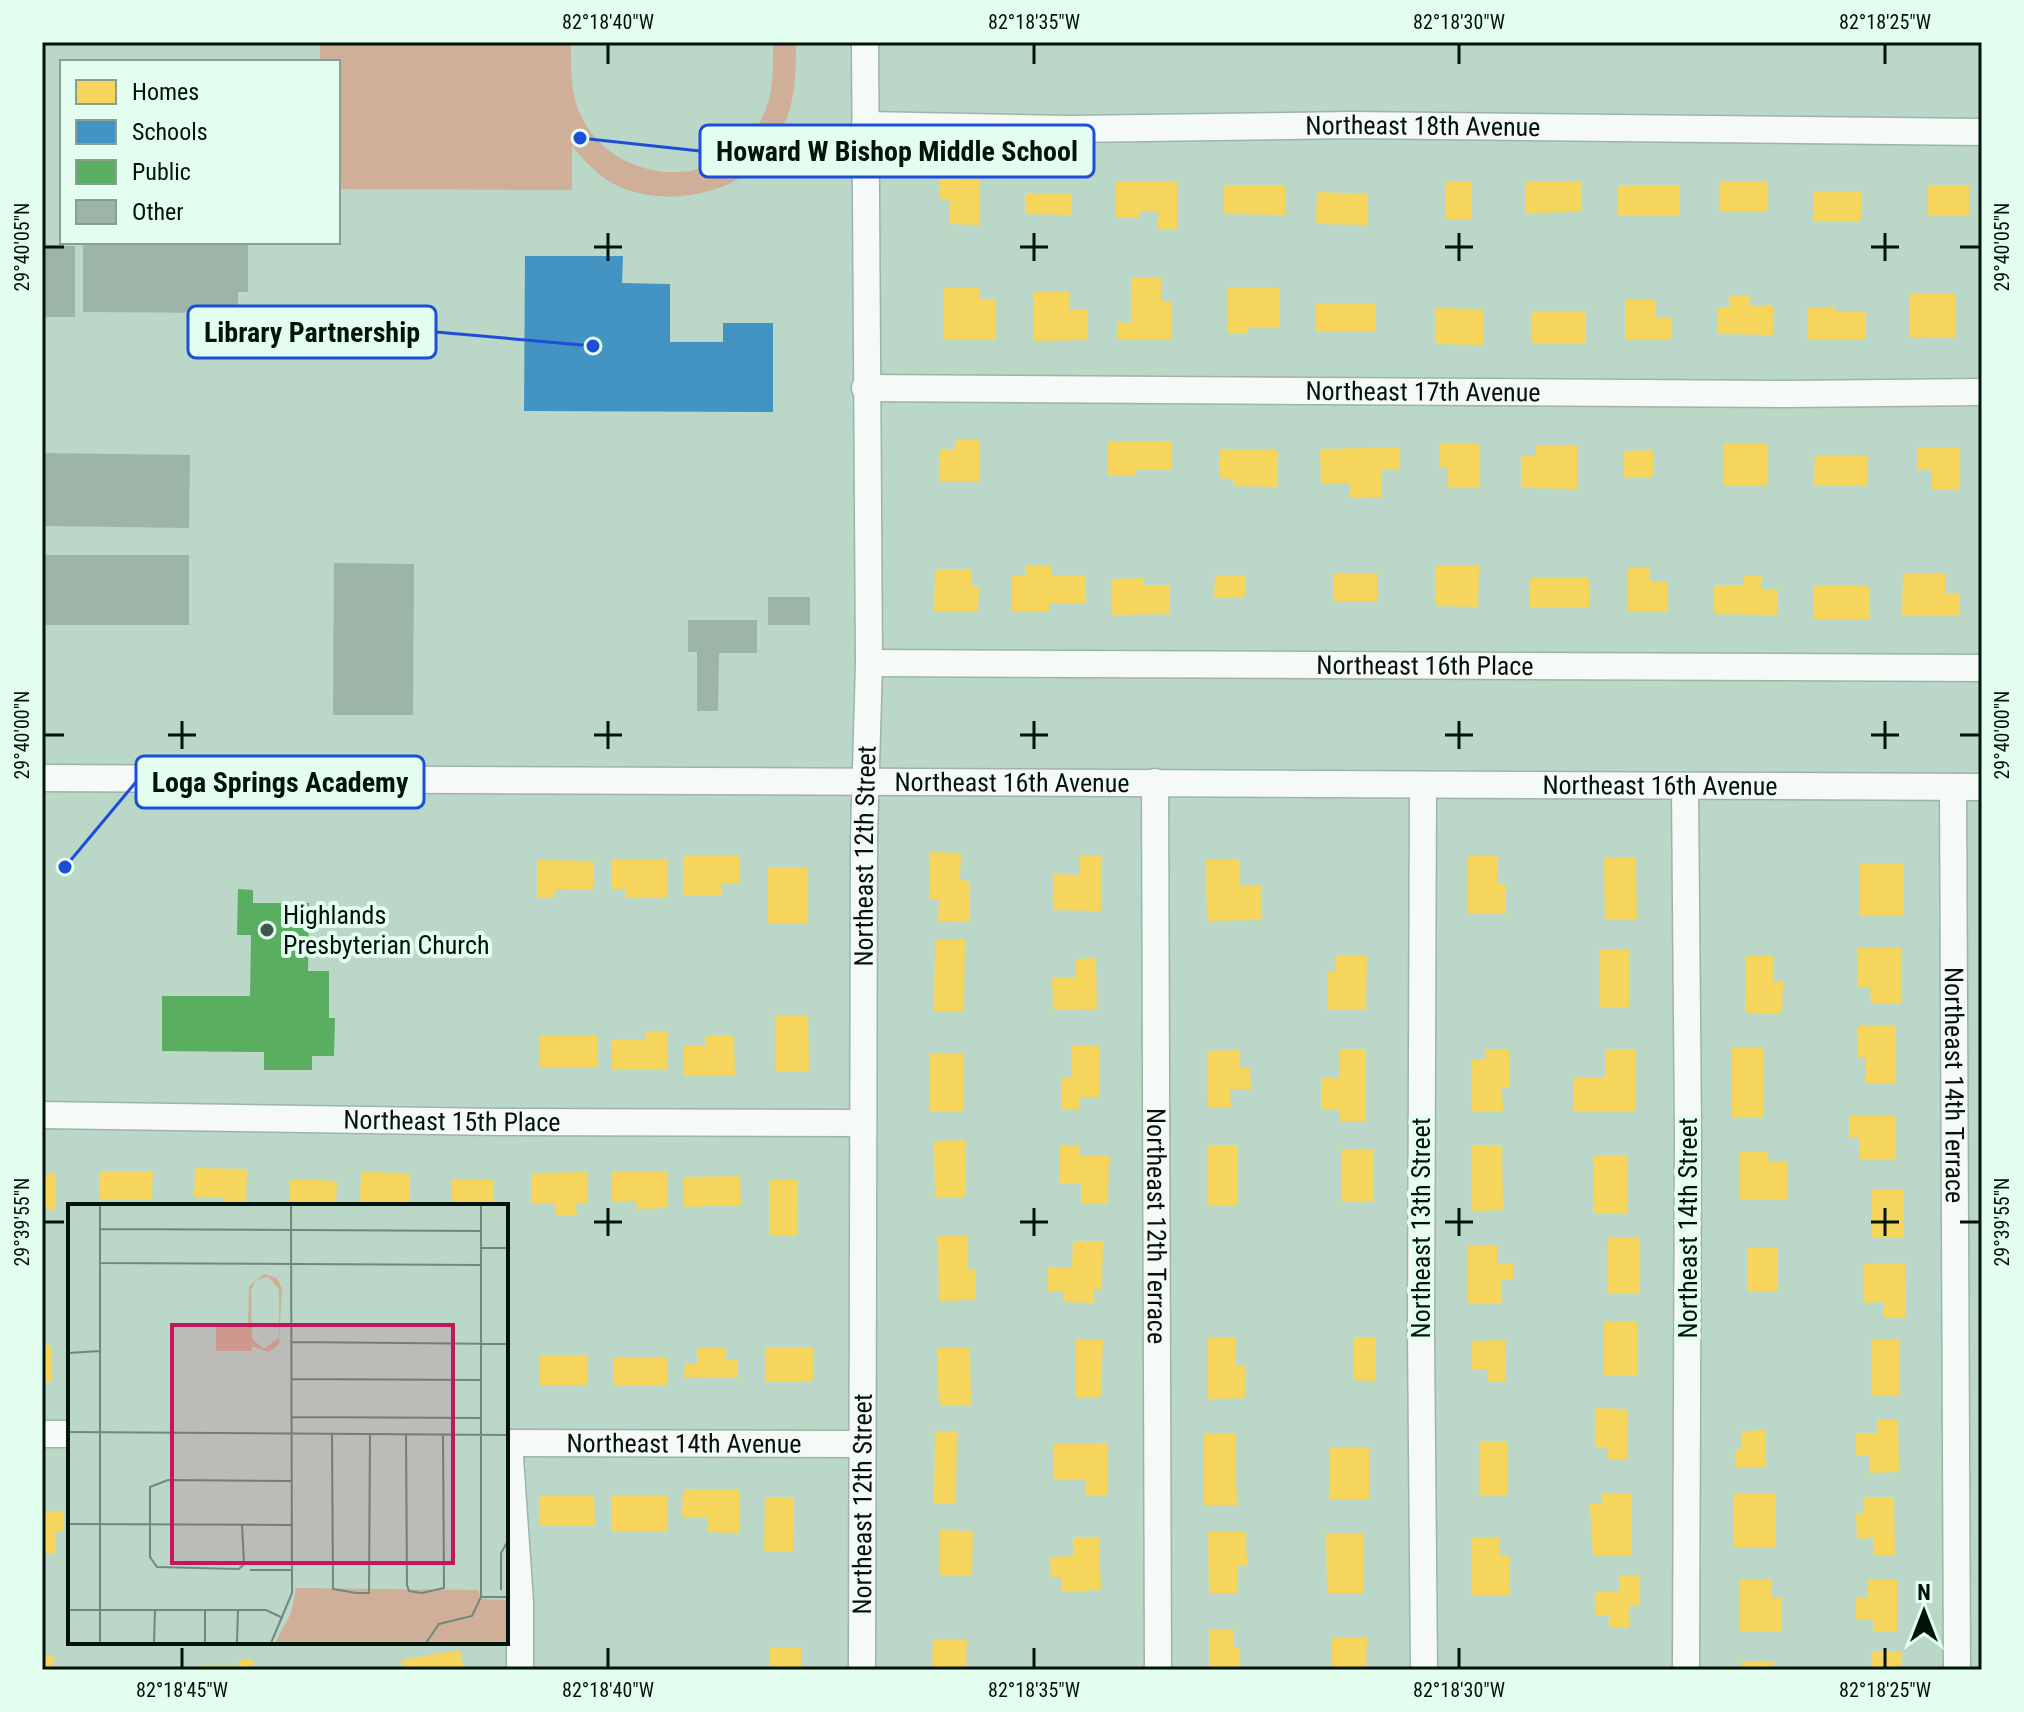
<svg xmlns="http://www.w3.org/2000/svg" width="2024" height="1712" font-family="'Roboto Condensed',sans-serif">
<rect width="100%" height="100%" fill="#bad7c8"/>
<path fill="#cfaf97" d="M320 42H571C571 66 570 92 580 114 615 190 731 193 764 114 774 91 773 66 773 42H796C796 69 796 95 786 120 778 139 763 162 746 174 710 199 651 205 612 183 595 173 584 160 572 146V190L338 189V62H320Z"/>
<g fill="#f6d55c">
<path d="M939 179 980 180 979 225 950 224V199H939Z"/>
<path d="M1116 181 1177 182V229H1158V211H1139V218H1116Z"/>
<path d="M1445 182H1472V219H1446Z"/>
<path d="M1525 182H1582V212L1525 213Z"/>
<path d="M1719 182H1768V212L1719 211Z"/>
<path d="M1224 185H1285V215L1224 214Z"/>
<rect x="1618" y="185" width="62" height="31"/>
<rect x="1928" y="185" width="41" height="30"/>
<rect x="1814" y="191" width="47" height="31"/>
<path d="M1317 192 1368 194 1367 225 1316 224Z"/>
<path d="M1025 193 1071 194V215L1025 214Z"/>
<path d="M1131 277H1161V302H1172V339H1117V322L1131 323Z"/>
<path d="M1228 287 1280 288 1279 327H1248V333H1227Z"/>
<path d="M943 288H979V299H996V340H943Z"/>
<path d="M1034 292H1069V309H1088V340L1034 341Z"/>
<path d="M1910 294H1956L1955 338 1910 337Z"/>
<path d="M1729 295H1750V306H1773V335L1718 334V307H1729Z"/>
<path d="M1625 300H1655V318H1671V339H1625Z"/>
<path d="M1315 303H1375V332H1316Z"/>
<path d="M1435 308 1484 309V345L1435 344Z"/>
<path d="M1807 308H1835V312H1866V340H1807Z"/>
<rect x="1531" y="311" width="55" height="32"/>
<path d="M955 440H979L980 481H939V449H955Z"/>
<path d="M1171 441V470H1135V476H1108V442Z"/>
<path d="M1439 443H1479V487H1448V468H1439Z"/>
<path d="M1724 444H1767V485H1723Z"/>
<path d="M1536 445H1577V489L1521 488V456H1536Z"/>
<path d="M1400 447V470H1381L1382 497 1350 498 1349 483 1321 484 1320 449Z"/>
<path d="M1917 447H1960V490H1932V469H1917Z"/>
<path d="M1219 449 1278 450V487L1233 486V479L1219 478Z"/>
<path d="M1653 450V477H1624V451Z"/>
<path d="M1815 455 1868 456V486H1814Z"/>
<path d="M1025 566H1052V575H1085L1086 603H1049V611H1012V576H1025Z"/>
<path d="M1435 566H1479L1478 607 1435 606Z"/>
<path d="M1628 568H1650V581L1668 582V612L1628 611Z"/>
<path d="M935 569H972V586L979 587 978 612H934Z"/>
<path d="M1903 573H1945V593L1960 594V616L1902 615Z"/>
<rect x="1333" y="574" width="44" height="27"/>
<path d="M1215 575H1246L1245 598H1214Z"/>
<path d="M1744 576H1762V589H1778L1777 615 1714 614V585H1744Z"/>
<path d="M1143 578V585H1170V614L1112 615 1111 579Z"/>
<rect x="1530" y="578" width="59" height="29"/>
<rect x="1814" y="586" width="56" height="34"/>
<path d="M930 852 961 853 960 880 970 881V922L938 921 939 900H929Z"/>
<path d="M683 855H739V883H722V896H683Z"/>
<path d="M1080 855H1101V911L1053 910V874L1080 875Z"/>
<path d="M1468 856H1498L1497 883H1506V914H1468Z"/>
<path d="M1636 857 1637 919H1605L1604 858Z"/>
<path d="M668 859V898H625V889H611V860Z"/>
<path d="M1240 859V885H1261V920L1207 921 1206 860Z"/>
<path d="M537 860 594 861 593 890 555 889 554 898H537Z"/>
<rect x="1860" y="863" width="43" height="53"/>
<rect x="768" y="867" width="39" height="57"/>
<path d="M935 940H965L964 1011H934Z"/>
<path d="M1857 948H1901V1004H1871L1870 987H1858Z"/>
<rect x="1599" y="950" width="30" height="57"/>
<path d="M1336 955H1367L1366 1010H1327V972H1335Z"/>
<path d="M1746 955 1773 956V982H1783L1782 1014 1745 1013Z"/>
<path d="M1096 958 1097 1009 1053 1010 1052 978H1076V959Z"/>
<path d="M775 1015H808L809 1072H776Z"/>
<path d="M1858 1026H1896V1084H1866V1057H1858Z"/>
<path d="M646 1031H667L668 1069 612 1070 611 1040 646 1039Z"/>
<path d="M705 1035H734L735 1076H684V1046L705 1045Z"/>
<rect x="540" y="1036" width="57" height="31"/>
<path d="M1071 1046H1099L1100 1097H1079V1109H1061V1077H1071Z"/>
<rect x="1732" y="1047" width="31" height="71"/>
<path d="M1340 1049H1366V1121H1340V1110H1321V1077H1340Z"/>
<path d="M1509 1049 1510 1087H1502L1503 1112H1472L1471 1060 1485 1059V1050Z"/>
<path d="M1605 1049H1635V1112H1574V1077H1605Z"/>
<path d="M1239 1050V1068H1250L1251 1089H1230L1231 1108H1208L1207 1051Z"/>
<rect x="930" y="1053" width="34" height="59"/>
<path d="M1849 1116H1896V1159H1859V1137H1849Z"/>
<path d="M965 1140 966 1197 935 1198 934 1141Z"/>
<rect x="1207" y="1145" width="31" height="61"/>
<path d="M1471 1145H1502L1503 1210 1471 1211Z"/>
<path d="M1060 1146H1080V1156H1109L1108 1204H1081V1184H1059Z"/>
<rect x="1342" y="1149" width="32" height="53"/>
<path d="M1740 1152H1768V1162H1787V1200H1740Z"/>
<path d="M1594 1155H1628V1214H1593Z"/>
<path d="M195 1168 247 1169 246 1203 224 1202V1198L194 1197Z"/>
<path d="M99 1171H153L152 1199H99Z"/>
<path d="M667 1171 668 1208 637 1209 636 1201 612 1202 611 1172Z"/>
<path d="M361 1172 410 1173 409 1205 360 1204Z"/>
<path d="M587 1172 588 1203H576L577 1216H556V1203L531 1204V1173Z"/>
<rect x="42" y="1174" width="13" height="36"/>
<path d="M740 1176 741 1205 684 1207 683 1177Z"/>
<path d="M290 1179 337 1181 336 1206H290Z"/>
<path d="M451 1180H494V1206H452Z"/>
<path d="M769 1180H798L797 1236H769Z"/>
<path d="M1903 1189 1904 1237H1872V1190Z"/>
<path d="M967 1235 968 1269H975L976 1300 939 1301 938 1236Z"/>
<path d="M1608 1237 1640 1238 1639 1294H1607Z"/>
<path d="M1073 1241H1103L1102 1289H1094V1303L1063 1302V1292L1048 1291V1267L1072 1268Z"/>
<path d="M1468 1245H1497V1263H1513V1280H1502V1303H1468Z"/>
<rect x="1747" y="1248" width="31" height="44"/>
<path d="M1905 1263 1906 1317H1883V1302L1863 1303V1264Z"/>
<rect x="1604" y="1322" width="33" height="54"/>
<path d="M1354 1337 1376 1338 1375 1381 1353 1380Z"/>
<path d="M1208 1338H1236V1365H1245V1398L1208 1399Z"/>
<path d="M1076 1339 1103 1340 1101 1397H1075Z"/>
<path d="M1505 1340 1506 1381H1488V1369L1472 1370V1341Z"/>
<path d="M1871 1340H1899L1900 1395H1871Z"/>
<rect x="42" y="1346" width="10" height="36"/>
<path d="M697 1347 726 1348 725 1360H738V1378L684 1377 685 1364H697Z"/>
<rect x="765" y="1347" width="48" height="35"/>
<path d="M937 1348H970L971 1405 939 1406Z"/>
<rect x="540" y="1355" width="48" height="30"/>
<path d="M613 1358H668L667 1386H613Z"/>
<path d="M1595 1408 1628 1409V1459H1608V1448H1595Z"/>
<path d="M1898 1419 1899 1472 1870 1473V1455L1856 1456V1433H1877V1420Z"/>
<path d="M1765 1430V1467H1736L1735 1449H1742V1431Z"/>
<path d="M935 1431H957L956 1504 934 1503Z"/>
<path d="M1203 1434H1235L1237 1505H1204Z"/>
<rect x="1479" y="1441" width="28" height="55"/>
<path d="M1107 1443 1108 1496H1086V1479L1054 1480V1444Z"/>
<rect x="1330" y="1447" width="39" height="52"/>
<path d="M683 1489 740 1490 739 1533 708 1532V1518L682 1517Z"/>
<path d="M1602 1494H1632V1555H1593L1590 1504H1602Z"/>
<rect x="1734" y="1494" width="42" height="54"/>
<rect x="611" y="1495" width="56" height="37"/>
<path d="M539 1496H594L595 1525 539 1526Z"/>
<path d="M765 1497H794L793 1552H764Z"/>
<path d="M1863 1497H1894L1895 1555 1874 1556 1873 1538 1857 1539 1856 1513H1863Z"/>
<path d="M42 1504H45V1512L63 1511V1531H55L56 1554H42Z"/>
<path d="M940 1530 973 1531 972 1576 939 1575Z"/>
<path d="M1208 1532H1246L1247 1566H1237V1593H1209Z"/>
<path d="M1326 1533H1363V1593H1327Z"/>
<path d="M1073 1537H1099L1101 1590 1062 1592V1577L1051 1578 1050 1557 1074 1556Z"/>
<path d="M1500 1537V1556H1509V1595H1471V1538Z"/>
<path d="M1619 1575H1640V1606H1629V1628H1609V1615H1595V1592H1619Z"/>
<path d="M1740 1580H1771V1598H1782V1632H1740Z"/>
<path d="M1868 1580H1897V1631H1873V1620H1856V1598H1868Z"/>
<path d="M1209 1630H1233L1234 1647H1239V1670H1209Z"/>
<path d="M1332 1638H1367L1366 1670H1332Z"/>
<path d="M933 1639 967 1640 966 1670H932Z"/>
<rect x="770" y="1647" width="31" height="23"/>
<path d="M460 1650 464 1670H403L402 1660Z"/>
<path d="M1871 1651H1902L1901 1670H1871Z"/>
<rect x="42" y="1656" width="11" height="14"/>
<path d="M239 1660H253V1670H201V1666H239Z"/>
<rect x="1742" y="1661" width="31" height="9"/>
</g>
<path fill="#4393c3" d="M525 256H623L622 283 670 284V342H723V323H773V412L524 411Z"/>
<path fill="#5aae61" d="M238 889 253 890V903H309L308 971H329V1018H335L334 1056H312V1070H264V1052L162 1051V996H250L251 935H237Z"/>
<g fill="#9db4a9">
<path d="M83 242H248V292H238V313L83 312Z"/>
<rect x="42" y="246" width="33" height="71"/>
<path d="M42 453 190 455 189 528 42 526Z"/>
<rect x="42" y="555" width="147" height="70"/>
<path d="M334 563 414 564 413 715H333Z"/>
<rect x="768" y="597" width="42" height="28"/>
<path d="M688 620H757V653H719L718 711H697V652H688Z"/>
</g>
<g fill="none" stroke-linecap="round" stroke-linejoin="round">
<defs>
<g id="minor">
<path id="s1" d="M865 125 1071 129 1351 125 1982 132"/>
<path id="s2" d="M865 388 1789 394 1982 392"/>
<path id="s3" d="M869 663 1982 668"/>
<path id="s4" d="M42 778 1982 787"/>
<path id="s5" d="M1155 782 1158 1670"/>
<path d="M1423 785 1421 1334 1424 1670"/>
<path d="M1685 786 1688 1132 1686 1670"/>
<path id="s6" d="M1953 787 1957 1670"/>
<path id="s7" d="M42 1115 499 1122 862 1123"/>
<path d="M42 1434H70"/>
<path id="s8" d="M506 1443 861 1444"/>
<path d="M509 1443 520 1602V1670"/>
<path id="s9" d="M862 1670 864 836 869 663 865 42"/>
</g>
</defs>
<use href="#minor" stroke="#9db4a9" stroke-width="29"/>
<use href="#minor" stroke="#f5f9f7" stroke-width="26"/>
</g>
<path fill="none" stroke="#01130a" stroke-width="3" d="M608 44V64M1034 44V64M1459 44V64M1885 44V64M608 233V261M1034 233V261M1459 233V261M1885 233V261M44 247H64M594 247H622M1020 247H1048M1445 247H1473M1871 247H1899M1960 247H1980M182 721V749M608 721V749M1034 721V749M1459 721V749M1885 721V749M44 735H64M168 735H196M594 735H622M1020 735H1048M1445 735H1473M1871 735H1899M1960 735H1980M608 1208V1236M1034 1208V1236M1459 1208V1236M1885 1208V1236M44 1222H64M594 1222H622M1020 1222H1048M1445 1222H1473M1871 1222H1899M1960 1222H1980M182 1648V1668M608 1648V1668M1034 1648V1668M1459 1648V1668M1885 1648V1668"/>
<circle fill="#42584c" stroke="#e3fdef" stroke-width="3" cx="267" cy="930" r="8"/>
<g text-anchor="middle" stroke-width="8" stroke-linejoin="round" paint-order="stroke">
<g font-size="26" fill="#01130a" stroke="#e3fdef">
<text dy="9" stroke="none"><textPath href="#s1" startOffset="558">Northeast 18th Avenue</textPath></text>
<text dy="9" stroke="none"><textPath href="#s2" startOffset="558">Northeast 17th Avenue</textPath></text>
<text dy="9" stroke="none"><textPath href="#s3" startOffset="556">Northeast 16th Place</textPath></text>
<text dy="9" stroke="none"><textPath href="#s4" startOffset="970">Northeast 16th Avenue</textPath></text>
<text dy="9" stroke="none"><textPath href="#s4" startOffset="1618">Northeast 16th Avenue</textPath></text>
<text dy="9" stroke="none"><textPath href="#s9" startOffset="814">Northeast 12th Street</textPath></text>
<text dy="9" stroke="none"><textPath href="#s6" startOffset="298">Northeast 14th Terrace</textPath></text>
<text dy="9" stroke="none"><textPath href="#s7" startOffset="410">Northeast 15th Place</textPath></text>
<text dy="9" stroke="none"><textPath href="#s5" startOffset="444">Northeast 12th Terrace</textPath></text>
<text transform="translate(1421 1228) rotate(-90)" y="9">Northeast 13th Street</text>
<text transform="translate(1688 1228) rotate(-90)" y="9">Northeast 14th Street</text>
<text dy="9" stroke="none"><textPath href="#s8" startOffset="178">Northeast 14th Avenue</textPath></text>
<text dy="9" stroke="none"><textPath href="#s9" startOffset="166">Northeast 12th Street</textPath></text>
</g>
<g font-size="26" fill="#01130a" stroke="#e3fdef" text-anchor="start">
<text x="283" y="924">Highlands<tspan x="283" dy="30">Presbyterian Church</tspan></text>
</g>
</g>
<g transform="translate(68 1204)">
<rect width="440" height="440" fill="#bad7c8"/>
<path d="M196 70 209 74 214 84 211 140 201 148 184 142 183 147H148V122H180L181 82ZM200 73 211 85V134L196 145 184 135 183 86 188 76ZM228 384 410 386 414 395 440 396V439H207L223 409Z" fill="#cfaf97" fill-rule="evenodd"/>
<path fill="none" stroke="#70897c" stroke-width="2" d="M32 1V439M32 25 413 27M413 44H440M31 59 413 61M224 138 440 140M0 149 32 147M224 175 413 176M224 213 413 214M0 228 440 231M264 230 265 385 288 389H301L302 230M338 230 339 381 341 387 354 389 376 384 375 230M0 320 223 321M174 321 176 360 171 365 89 363 82 353V283L100 276 224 277M182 366H224M433 386V349L440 337M413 393H440M0 406H198L215 414M137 406V439M86 439 87 406M169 439 170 406M203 439 224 389 223 1M358 439 371 420 404 412 413 393V1"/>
<path fill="#c2185b" fill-opacity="0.15" stroke="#c2185b" stroke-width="4" d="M104 121H385V359H104Z"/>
<rect width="440" height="440" fill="none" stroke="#01130a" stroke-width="4"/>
</g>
<path fill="none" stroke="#1d4ed8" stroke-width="3" d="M580 138L700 151M593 346L436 332M65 867L136 782"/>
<g fill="#1d4ed8" stroke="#e3fdef" stroke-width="3">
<circle cx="580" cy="138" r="8"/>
<circle cx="593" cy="346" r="8"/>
<circle cx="65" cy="867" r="8"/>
</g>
<g fill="#e3fdef" stroke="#1d4ed8" stroke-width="3">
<rect x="700" y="125" width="394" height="52" rx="8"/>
<rect x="188" y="306" width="248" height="52" rx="8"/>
<rect x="136" y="756" width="288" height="52" rx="8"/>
</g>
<g font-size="28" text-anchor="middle" font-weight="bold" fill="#01130a">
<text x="897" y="161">Howard W Bishop Middle School</text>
<text x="312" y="342">Library Partnership</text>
<text x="280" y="792">Loga Springs Academy</text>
</g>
<rect width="2024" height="1712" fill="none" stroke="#e3fdef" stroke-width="88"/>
<rect x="60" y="60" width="280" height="184" fill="#e3fdef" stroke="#899f93" stroke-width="2"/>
<rect x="76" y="80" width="40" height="24" fill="#f6d55c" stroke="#899f93" stroke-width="2"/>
<text x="132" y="100" font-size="24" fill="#01130a">Homes</text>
<rect x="76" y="120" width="40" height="24" fill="#4393c3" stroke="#899f93" stroke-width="2"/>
<text x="132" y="140" font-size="24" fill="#01130a">Schools</text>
<rect x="76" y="160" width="40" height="24" fill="#5aae61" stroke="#899f93" stroke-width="2"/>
<text x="132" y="180" font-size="24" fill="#01130a">Public</text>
<rect x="76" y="200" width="40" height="24" fill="#9db4a9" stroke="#899f93" stroke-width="2"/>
<text x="132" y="220" font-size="24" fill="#01130a">Other</text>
<g transform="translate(1924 1612)" stroke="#e3fdef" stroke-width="6" paint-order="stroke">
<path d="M0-6L14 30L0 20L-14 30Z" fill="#01130a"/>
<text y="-12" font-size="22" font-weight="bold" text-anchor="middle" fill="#01130a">N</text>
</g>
<rect x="44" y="44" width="1936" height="1624" fill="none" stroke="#01130a" stroke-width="3"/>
<g font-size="20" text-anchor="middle" fill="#01130a">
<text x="608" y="29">82°18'40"W</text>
<text x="1034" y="29">82°18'35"W</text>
<text x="1459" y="29">82°18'30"W</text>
<text x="1885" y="29">82°18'25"W</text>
<text transform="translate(22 247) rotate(-90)" y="7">29°40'05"N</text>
<text transform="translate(2002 247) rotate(-90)" y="7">29°40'05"N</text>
<text transform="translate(22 735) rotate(-90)" y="7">29°40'00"N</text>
<text transform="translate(2002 735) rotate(-90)" y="7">29°40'00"N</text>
<text transform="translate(22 1222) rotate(-90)" y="7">29°39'55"N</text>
<text transform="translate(2002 1222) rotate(-90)" y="7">29°39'55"N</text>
<text x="182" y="1697">82°18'45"W</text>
<text x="608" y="1697">82°18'40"W</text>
<text x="1034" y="1697">82°18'35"W</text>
<text x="1459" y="1697">82°18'30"W</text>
<text x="1885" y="1697">82°18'25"W</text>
</g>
</svg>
